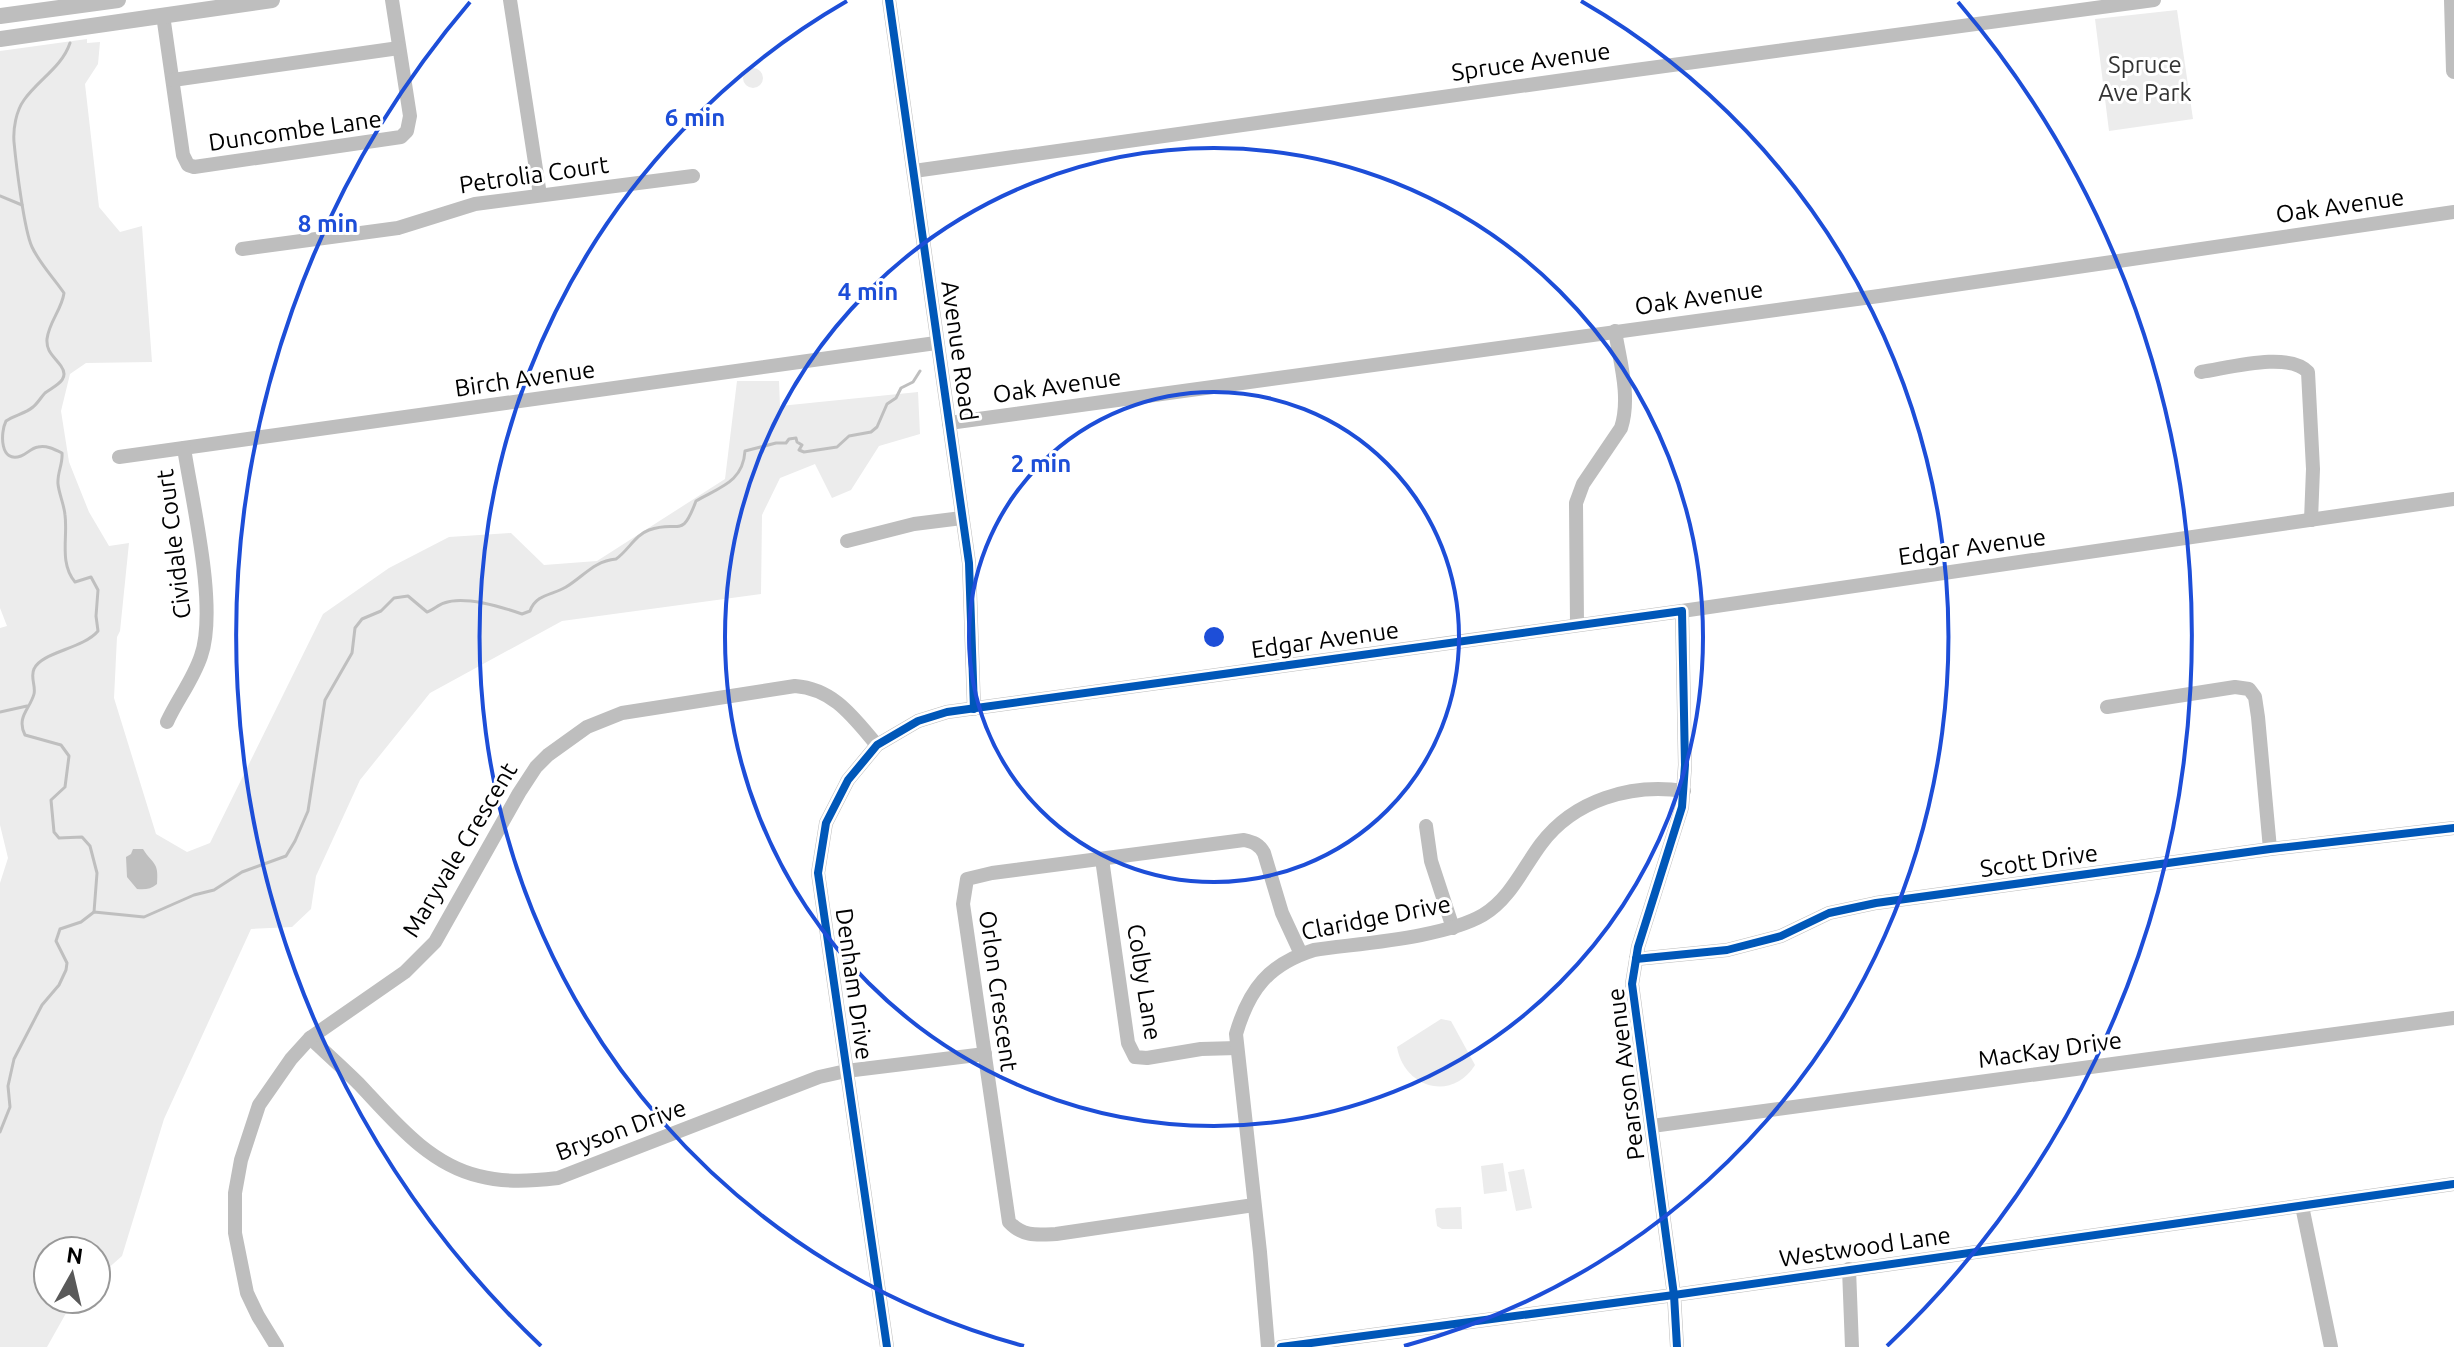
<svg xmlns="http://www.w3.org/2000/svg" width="2454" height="1347" font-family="Ubuntu,sans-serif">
<rect width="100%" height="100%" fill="#fff"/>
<g fill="#ececec">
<path d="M2177 10 2193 119 2109 131 2095 19Z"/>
<path d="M87 39V43L100 42 98 64 85 84 99 207 120 232 142 226 152 362 86 363 70 374 61 411 69 462 89 512 109 546 129 543 120 631 117 637 114 698 156 834 187 852 210 843 323 614 389 568 449 537 511 533 544 565 597 561 725 479 737 381H779L780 406 918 392 920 434 879 446 851 490 832 498 815 464 780 478 762 515 761 594 562 621 430 693 360 780 316 876 311 909 292 927 251 929 164 1119 122 1256 96 1279V1251H48V1299H74L47 1347H0V883L8 858 0 825V628L7 626 0 608V51Z"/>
<circle cx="753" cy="78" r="10"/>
<path d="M1441 1019 1451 1021 1475 1065C1452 1102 1404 1088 1397 1047Z"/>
<path d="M1503 1163 1507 1191 1484 1194 1481 1166Z"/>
<path d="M1524 1169 1532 1208 1516 1211 1508 1172Z"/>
<path d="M1461 1207 1462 1229H1442L1437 1226 1435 1210 1437 1208Z"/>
</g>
<path fill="#bfbfbf" d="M133 849H143C153 865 159 861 157 884 151 889 145 890 137 889L127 877 126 857 131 854Z"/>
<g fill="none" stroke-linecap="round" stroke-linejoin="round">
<g stroke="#bfbfbf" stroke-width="3">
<path d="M70 43C62 67 38 80 24 100 16 111 13 129 14 142 16 163 24 230 32 247 40 264 53 277 64 293 62 309 49 322 47 339 46 352 54 356 61 366 71 380 54 386 45 393 41 397 38 403 33 407 25 414 14 415 6 421 0 433 0 464 21 456 27 454 31 448 38 447 46 445 54 449 62 453 63 464 57 473 58 484 59 494 64 504 65 515 68 537 59 563 75 582L91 577 98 590 96 616 98 631C83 649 41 652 34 669 30 677 36 686 34 694 30 709 16 717 25 735L61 745 69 756 65 787 51 800 54 832 59 838 82 837 90 846 97 873 94 912"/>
<path d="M0 196 22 205"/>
<path d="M0 712 27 706"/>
<path d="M0 1132 10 1107 8 1086 14 1059 42 1005 59 985 66 970 67 963 56 941 60 929 81 922 94 912 144 917 194 895 214 890 242 872 286 856 295 841 308 811 325 700 352 653 355 628 362 619 381 611 394 598 408 596 427 612C433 610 438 605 444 603 465 595 502 607 522 614L530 611C536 594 553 595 566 587 584 576 594 561 616 559 628 551 635 535 649 530 680 519 681 541 696 501 720 487 743 482 745 451L776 443H786L789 439 796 438 797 442 802 445 799 450 804 452 837 447 849 436 871 432 877 427 887 404 896 398 901 388 913 382 920 371"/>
</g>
<g stroke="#bebebe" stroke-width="14">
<path d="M510 0 540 195"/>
<path d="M889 0 969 563 974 709"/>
<path d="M163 15 183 155 188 165 194 167 401 137 407 131 410 116 392 0"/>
<path d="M173 80 399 48"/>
<path d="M914 171 1628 71 2154 0"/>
<path d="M242 249 398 228 475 204 693 176"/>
<path d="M2201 372C2229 368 2288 351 2308 372L2313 469 2311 520"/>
<path d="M949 423 1879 296 2454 212"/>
<path d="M119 457 936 343"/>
<path d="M847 541 914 524 962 518"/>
<path d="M1577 624 1576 503 1583 484 1621 428C1631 397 1620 362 1615 331"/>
<path d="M2107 707 2235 687 2249 689 2255 697 2258 717 2270 849"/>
<path d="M167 722C177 700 193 680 201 656 218 608 192 501 184 448"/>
<path d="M1426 826 1431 861 1453 928"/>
<path d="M1102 859 1128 1043 1135 1057 1147 1058 1201 1049 1237 1048"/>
<path d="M1636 959 1727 950 1781 936 1829 913 1876 903 2270 849 2454 828"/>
<path d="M310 1038C326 1053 343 1068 359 1084 393 1120 428 1164 479 1176 505 1183 532 1181 558 1178L819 1077 846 1071 985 1054"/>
<path d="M1652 1126 2454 1018"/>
<path d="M1254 1205 1056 1234C1037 1235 1023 1237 1009 1222L963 904 967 879 992 873 1244 840C1253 842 1259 844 1264 853L1282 913 1301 954"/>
<path d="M2302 1206 2331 1347"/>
<path d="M1849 1269 1852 1347"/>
<path d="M277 1347 258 1316 247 1293 235 1233V1193L241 1160 259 1105 291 1059 310 1038 405 972 435 942 519 793 536 767 548 755 587 727 622 713 795 686C834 689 853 717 877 745"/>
<path d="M887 1347 818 873 826 823 848 780 877 745 918 721 947 712 1682 611 2454 499"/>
<path d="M1268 1347 1260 1252 1236 1034C1249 989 1269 964 1314 950 1361 943 1443 938 1483 915 1510 899 1523 868 1541 844 1574 800 1631 783 1684 791"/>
<path d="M1281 1347 1674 1295 2454 1184"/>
<path d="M1677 1347 1674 1295 1632 984 1638 947 1682 807 1685 765 1682 611"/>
</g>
<g stroke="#bebebe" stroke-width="16">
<path d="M2452 0 2454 71"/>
<path d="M0 16 118 0"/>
<path d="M0 39 272 0"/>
</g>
<defs>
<g id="cycleway">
<path d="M889 0 969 563 974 709"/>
<path d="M1636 959 1727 950 1781 936 1829 913 1876 903 2270 849 2454 828"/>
<path d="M887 1347 818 873 826 823 848 780 877 745 918 721 947 712 1682 611 1685 765 1682 807 1638 947 1632 984 1674 1295 1677 1347"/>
<path d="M1281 1347 1674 1295 2454 1184"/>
</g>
</defs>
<use href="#cycleway" stroke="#fff" stroke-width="13"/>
<use href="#cycleway" stroke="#0057b8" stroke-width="8"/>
</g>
<g fill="none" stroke="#1d4ed8" stroke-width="4">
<circle cx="1214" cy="637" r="245"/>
<circle cx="1214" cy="637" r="489"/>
<path d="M1024 1346A734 734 0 0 1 847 1M1581 1A734 734 0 0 1 1404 1346"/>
<path d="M541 1346A978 978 0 0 1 470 2M1958 2A978 978 0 0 1 1887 1346"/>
</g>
<g text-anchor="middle" stroke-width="6" stroke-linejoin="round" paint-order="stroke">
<g font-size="24" fill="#000" stroke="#fff">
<text transform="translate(1531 62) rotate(-8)" y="8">Spruce Avenue</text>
<text transform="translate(295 131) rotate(-8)" y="8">Duncombe Lane</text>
<text transform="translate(534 175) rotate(-8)" y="8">Petrolia Court</text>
<text transform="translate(2340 206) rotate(-8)" y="8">Oak Avenue</text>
<text transform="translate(1699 298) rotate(-8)" y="8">Oak Avenue</text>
<text transform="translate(959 351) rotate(82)" y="8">Avenue Road</text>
<text transform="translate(525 379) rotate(-8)" y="8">Birch Avenue</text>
<text transform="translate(1057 386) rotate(-8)" y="8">Oak Avenue</text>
<text transform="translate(174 544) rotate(-97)" y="8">Cividale Court</text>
<text transform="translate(1972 547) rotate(-8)" y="8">Edgar Avenue</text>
<text transform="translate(1325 640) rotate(-8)" y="8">Edgar Avenue</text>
<text transform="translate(460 850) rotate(-59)" y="8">Maryvale Crescent</text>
<text transform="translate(2039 861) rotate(-8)" y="8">Scott Drive</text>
<text transform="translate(1376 918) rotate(-11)" y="8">Claridge Drive</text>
<text transform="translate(1144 982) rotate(81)" y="8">Colby Lane</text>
<text transform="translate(854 984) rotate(82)" y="8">Denham Drive</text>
<text transform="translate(998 991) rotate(82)" y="8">Orlon Crescent</text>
<text transform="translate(2050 1050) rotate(-8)" y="8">MacKay Drive</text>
<text transform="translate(1626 1074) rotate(-97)" y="8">Pearson Avenue</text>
<text transform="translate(621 1130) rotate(-20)" y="8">Bryson Drive</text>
<text transform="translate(1865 1247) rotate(-8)" y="8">Westwood Lane</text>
</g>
<g font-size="24" fill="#333" stroke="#fff">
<text x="2145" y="73">Spruce<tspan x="2145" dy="28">Ave Park</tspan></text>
</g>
</g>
<circle cx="1214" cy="637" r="12" fill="#1d4ed8" stroke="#fff" stroke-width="4"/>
<g font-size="24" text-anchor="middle" font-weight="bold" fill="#1d4ed8" stroke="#fff" stroke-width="6" stroke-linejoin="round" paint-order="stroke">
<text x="695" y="126">6 min</text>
<text x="328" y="232">8 min</text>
<text x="868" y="300">4 min</text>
<text x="1041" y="472">2 min</text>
</g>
<g transform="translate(72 1275) rotate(8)"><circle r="38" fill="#ffffff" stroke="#999999" stroke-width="2"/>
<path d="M0-6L14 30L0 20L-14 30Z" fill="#595959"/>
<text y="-12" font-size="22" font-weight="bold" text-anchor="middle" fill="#000000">N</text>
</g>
</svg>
